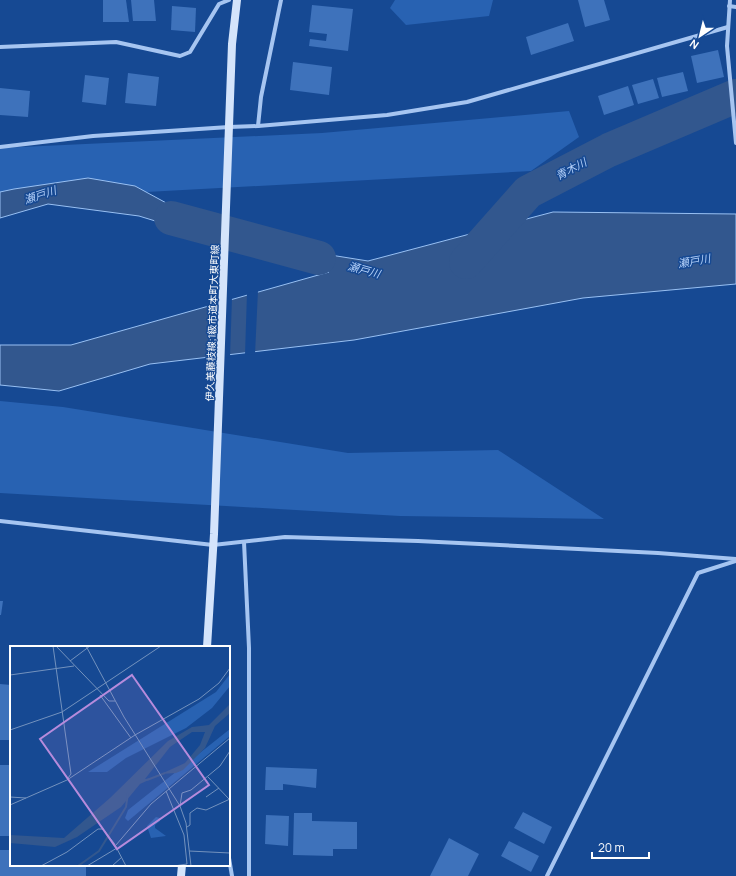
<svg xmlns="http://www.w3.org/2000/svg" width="736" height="876" font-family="Manrope,'Noto Sans JP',sans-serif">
<rect width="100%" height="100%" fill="#164993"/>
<g fill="#2862b2">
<path d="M395 0H493L489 16 406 25 390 8Z"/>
<path d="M569 111 579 137 531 171 0 200V148L322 133Z"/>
<path d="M0 401 63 407 348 453 498 450 604 519 400 516 0 493Z"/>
</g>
<g fill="#32578e" stroke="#98c0f3">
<path d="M88 178 135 186 216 230 217 240 139 216 48 204 0 218V192L14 189Z"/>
<path d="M553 212 736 214V284L583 298 354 340 150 364 59 391 0 385V345H71L329 272 275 259 274 246 368 261Z"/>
</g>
<g fill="#164993">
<path d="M258 290 255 354 245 355 247 293Z"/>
<path d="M232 297 230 357 212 359 214 303Z"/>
</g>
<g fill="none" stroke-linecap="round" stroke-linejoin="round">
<g stroke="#32578e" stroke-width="34">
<path d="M171 218 319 258"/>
<path d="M466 262 528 192 609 150 736 96"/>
</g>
</g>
<g fill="#3e72bb">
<path d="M103 0H126L129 22H103Z"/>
<path d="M131 0H154L156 21H133Z"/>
<path d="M578 0H604L610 20 585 27Z"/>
<path d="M312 5 353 9 348 51 309 46 310 39 326 41 327 34 309 32Z"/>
<path d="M172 6 196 8 195 32 171 30Z"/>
<path d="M568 23 574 41 531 55 526 37Z"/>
<path d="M718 50 724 77 697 83 691 56Z"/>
<path d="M293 62 332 67 329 95 290 90Z"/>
<path d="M683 72 688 91 662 97 657 78Z"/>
<path d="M128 73 159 77 156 106 125 103Z"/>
<path d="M85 75 109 78 106 105 82 102Z"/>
<path d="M653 79 659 98 638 104 632 85Z"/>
<path d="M628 86 634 105 604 115 598 96Z"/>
<path d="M0 88 30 91 28 117 0 115Z"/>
<path d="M0 601H3L1 615H0Z"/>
<path d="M0 684 11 685V740H0Z"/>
<rect x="0" y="765" width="11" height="71"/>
<path d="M266 767 317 769 316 788 283 784V790H265Z"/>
<path d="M523 812 552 827 544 844 514 828Z"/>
<path d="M294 813H312V821L357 822V849H333V856L293 855Z"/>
<path d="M266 815 289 816 288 846 265 844Z"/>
<path d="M449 838 479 854 468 876H430Z"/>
<path d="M509 841 539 856 531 872 501 856Z"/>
<path d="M0 850H11V865H86V876H0Z"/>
</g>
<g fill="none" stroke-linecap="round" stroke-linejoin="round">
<g stroke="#a6c5f1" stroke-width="4">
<path d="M730 0 727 46 736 143"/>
<path d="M729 6 736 7"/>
<path d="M0 47 116 42 180 56 190 52 219 4 229 0"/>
<path d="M258 126 261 97 281 0"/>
<path d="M0 147 93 136 229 127 258 126 387 115 467 102 728 27"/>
<path d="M0 521 213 545 285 537 418 541 658 553 736 559"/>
<path d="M244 542 249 648V876"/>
<path d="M229 858 232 876"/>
<path d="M547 876 698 573 736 561"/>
</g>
<g stroke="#d4e4fb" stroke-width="8">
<path d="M207 647 214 534 232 44 237 0"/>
<path d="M181 876 182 865"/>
</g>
</g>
<g text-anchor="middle" stroke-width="3" stroke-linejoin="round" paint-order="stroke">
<g font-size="10" fill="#fff" stroke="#164993">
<text transform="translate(212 323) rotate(-88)" y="4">伊久美藤枝線;1級市道本町大東町線</text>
</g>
<g font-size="11" font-style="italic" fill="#b2cff8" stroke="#164993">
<text transform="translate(571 169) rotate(-28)" y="4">青木川</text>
<text transform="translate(40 195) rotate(-18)" y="4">瀬戸川</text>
<text transform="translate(694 261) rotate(-10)" y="4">瀬戸川</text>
<text transform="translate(364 270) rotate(15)" y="4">瀬戸川</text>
</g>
</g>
<g transform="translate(10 646)">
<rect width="220" height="220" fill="#164993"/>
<path d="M220 28V40L202 62 176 82 116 112 97 126H78L206 46ZM220 83V90L118 175 115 172 118 164ZM146 171 150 172V175L145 179V182L156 190 141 192 137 180Z" fill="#2862b2"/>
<path d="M220 58V67L205 80 195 102 173 124 166 127 151 128 175 117 190 99 195 86H182L160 101 135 133 143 132 130 138 111 161 67 191 45 201 0 197V189L54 192 100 152 158 95 182 81 199 79Z" fill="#32578e"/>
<path fill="none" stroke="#32578e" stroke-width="2" d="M137 134 155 127M68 220 89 205 116 161 118 147"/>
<path fill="none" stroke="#7392be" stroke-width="1" d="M43 0 61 128 58 132M46 0 99 55H105M76 0 114 71 170 160 176 177 181 220M60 15 80 0M0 29 64 20M90 49 121 92M0 84 52 66 151 0M198 131 219 153M156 145 174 189 177 218M0 151 16 152M196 151 209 142M0 159 57 134 125 89 189 53 209 37 220 22M170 160 172 147 181 144 210 120 220 105M177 181 180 179V167L187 162 196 164 220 153M106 199 141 158 220 92M179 205 220 207M31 220 57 206 88 183H93L104 197 116 220M77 220 107 202M102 220 112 211M164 220 177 218"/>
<path fill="#b68bdc" fill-opacity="0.15" stroke="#b68bdc" stroke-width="2" d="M122 29 199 139 107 203 30 93Z"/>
<rect width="220" height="220" fill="none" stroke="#fff" stroke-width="2"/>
</g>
<g transform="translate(700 36) rotate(215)" stroke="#164993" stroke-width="3" paint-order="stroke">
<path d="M0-3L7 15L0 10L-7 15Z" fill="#ffffff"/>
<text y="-6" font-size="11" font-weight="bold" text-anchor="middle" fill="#ffffff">N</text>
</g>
<path d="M592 852v6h57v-6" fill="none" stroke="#ffffff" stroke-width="2"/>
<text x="598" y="852" font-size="12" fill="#ffffff" stroke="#164993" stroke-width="3" paint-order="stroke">20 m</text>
</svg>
